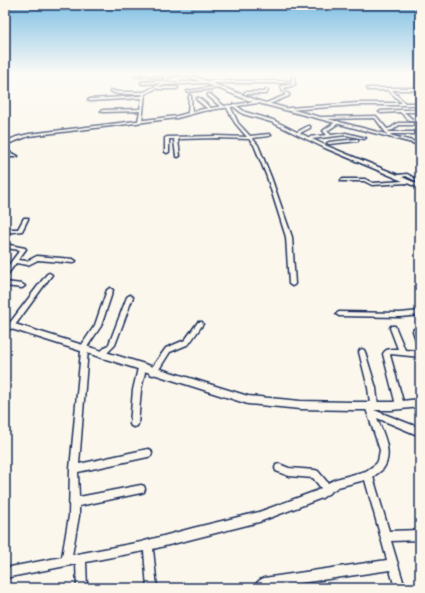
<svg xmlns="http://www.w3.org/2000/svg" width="425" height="593" font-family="'Shantell Sans',sans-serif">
<rect width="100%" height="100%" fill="#fbf7ec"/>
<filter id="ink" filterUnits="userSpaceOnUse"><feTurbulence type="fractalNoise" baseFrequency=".025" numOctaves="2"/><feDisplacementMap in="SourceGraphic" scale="8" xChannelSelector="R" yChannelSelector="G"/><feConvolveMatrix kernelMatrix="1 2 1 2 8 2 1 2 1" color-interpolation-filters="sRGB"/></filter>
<g filter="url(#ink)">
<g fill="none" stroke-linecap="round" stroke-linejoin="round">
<defs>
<g id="minor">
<path d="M136 74C153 80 169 74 186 74L168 77V80L165 83 204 81H292V74H294L295 85 284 88 285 92 289 94V96L267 105 266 103 286 95 283 92 281 86 293 84 292 83H205L163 85 158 87H177L178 88 177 89H158L157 88 145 94 142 121 140 122 138 121 140 111 103 112 101 111 103 110 140 109 142 98 90 101 88 100 90 99 142 96 143 94H117L110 91 111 90 117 92H144L162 83 142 84 141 82 164 81 166 80 165 77C155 78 145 79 135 76Z"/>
<path d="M219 86 220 88 188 92 187 91Z"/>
<path d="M367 88H420V90H392L405 103H420V105H357L289 110 287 109 289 108 357 103H402L388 90H368Z"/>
<path d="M266 89 268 90 267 93 266 94H245L244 93 245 92H265Z"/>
<path d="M208 94H210L224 106V108H222L208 96Z"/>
<path d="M190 95 191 96 192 113 190 114 188 113 189 96Z"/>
<path d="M197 98H199L211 108V110H209L197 100Z"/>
<path d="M234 104 245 112 273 120 297 132 308 126H310V128L300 133 308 137 327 135 323 131 324 130 337 121H339V123L327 131 331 135 346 133 366 138 364 139 346 135 312 139 327 146 398 175 407 174 418 180 416 181 406 176 402 177 420 185V188L407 183 372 185 364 181H341V180L343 179H365L373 183 403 181 395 178 394 177 325 148 271 122 243 114 233 106V104Z"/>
<path d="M228 105 230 106 238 123 250 136 269 134 271 135 269 136 252 138 258 145 271 177 292 237 295 284 294 285 292 286 289 284 286 237 267 177 254 145 249 139 217 138 179 139 178 140 180 156 178 157 176 156 174 140 175 139H169V152L167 153 165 152V138L167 137 217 136 247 137 235 123 226 106Z"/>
<path d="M400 110H420V112H404L412 119H420V121H410L400 112 381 113 379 112 381 111Z"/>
<path d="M376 116 387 129 391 128 398 123H412L414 124 412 125H399L393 130 388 131 389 132H417L419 133 417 134H390L392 136 390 137H389L375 118 323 119 321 118 323 117Z"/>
<path d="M5 137 12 140 13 141 11 142 5 139Z"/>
<path d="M357 139H358V141L329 144 327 143 329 142Z"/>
<path d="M5 151C8 152 16 155 18 156L16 157H11L8 154 5 153Z"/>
<path d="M5 208 7 209V212L5 213Z"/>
<path d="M24 218H28V219L22 231 5 233V229H18Z"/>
<path d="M418 223H420V227L417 225Z"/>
<path d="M5 244 25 248 26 249 18 260 27 261 37 256 73 259 76 261 73 263 38 260 28 265 16 263 7 275 5 276V270L20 250 5 248Z"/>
<path d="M49 273 51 274 52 275 51 276 13 328H9L8 326 9 324 47 274Z"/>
<path d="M5 282 22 284 25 286 22 288 5 286Z"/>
<path d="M110 288 113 290 101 326 87 347 88 349 79 464 148 449 151 450 152 453 151 456 148 457 78 472 79 497 141 485 144 486 145 489 144 492 141 493 79 506V516L72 555 141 542 193 528 259 512 316 491 321 488 313 478 289 476 276 471 275 468 276 465 279 464 289 468 315 470 318 471 328 483 336 479 366 471 376 464 378 461 380 450 365 406 366 404 370 403 368 388 359 352 360 350 362 349 364 350 365 352 376 388 378 406 374 410 420 428V436L377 418C383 433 394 454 383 469 380 472 376 474 373 477L389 531 420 530V540L391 541 405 588H395L390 570 266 588H254C256 583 259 580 264 578L387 560 365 480 338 487 322 498 259 522 153 549 157 588H147L144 551 86 562 87 588H77L76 564 5 578V568L62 557 69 516 70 469 81 351 79 349 95 325 107 290Z"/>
<path d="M130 295 133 297 115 345 103 357 101 358 99 357 98 355 99 353 109 344 127 297Z"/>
<path d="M420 311V315L400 317 339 316 336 314 339 312 400 313Z"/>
<path d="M198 322H202L203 324 189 344 170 352 156 374 153 375 150 374 149 372 150 370 166 348 185 340Z"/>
<path d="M391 326H395L405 350 420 351V357L391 354 390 355 404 405 403 407 400 408 397 407 396 405 383 354C386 348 391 349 398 349L390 328Z"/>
<path d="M414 329H418L419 331 420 346 418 345 417 343 413 331Z"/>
<path d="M142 365 145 366 146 368 141 390 138 424 137 426 134 427 131 426 130 424 133 390 138 368 139 366Z"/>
</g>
<g id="major">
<path d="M182 74H188L259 101 420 143V145L258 103 203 111 177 118 29 136 5 145V142L16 137 29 134 177 116 203 109 253 102Z"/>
<path d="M5 321 248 396 300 401 352 402H392L420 399V407L392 410H352L300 409 248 404 5 327Z"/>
</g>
</defs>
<use href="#minor" stroke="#1b2f5e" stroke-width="3"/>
<use href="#major" stroke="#1b2f5e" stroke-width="3"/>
<use href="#minor" fill="#fbf7ec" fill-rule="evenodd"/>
<use href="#major" fill="#fbf7ec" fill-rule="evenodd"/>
</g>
</g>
<linearGradient id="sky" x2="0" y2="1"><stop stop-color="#7ebfe4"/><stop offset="0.47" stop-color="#fdfbf6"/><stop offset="1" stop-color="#fdfbf6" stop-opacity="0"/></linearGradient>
<rect width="425" height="157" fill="url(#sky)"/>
<rect width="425" height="593" fill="none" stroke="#fbf7ec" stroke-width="20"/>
<rect x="10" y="10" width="405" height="573" fill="none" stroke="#1b2f5e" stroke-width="1.5" filter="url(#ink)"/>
</svg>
